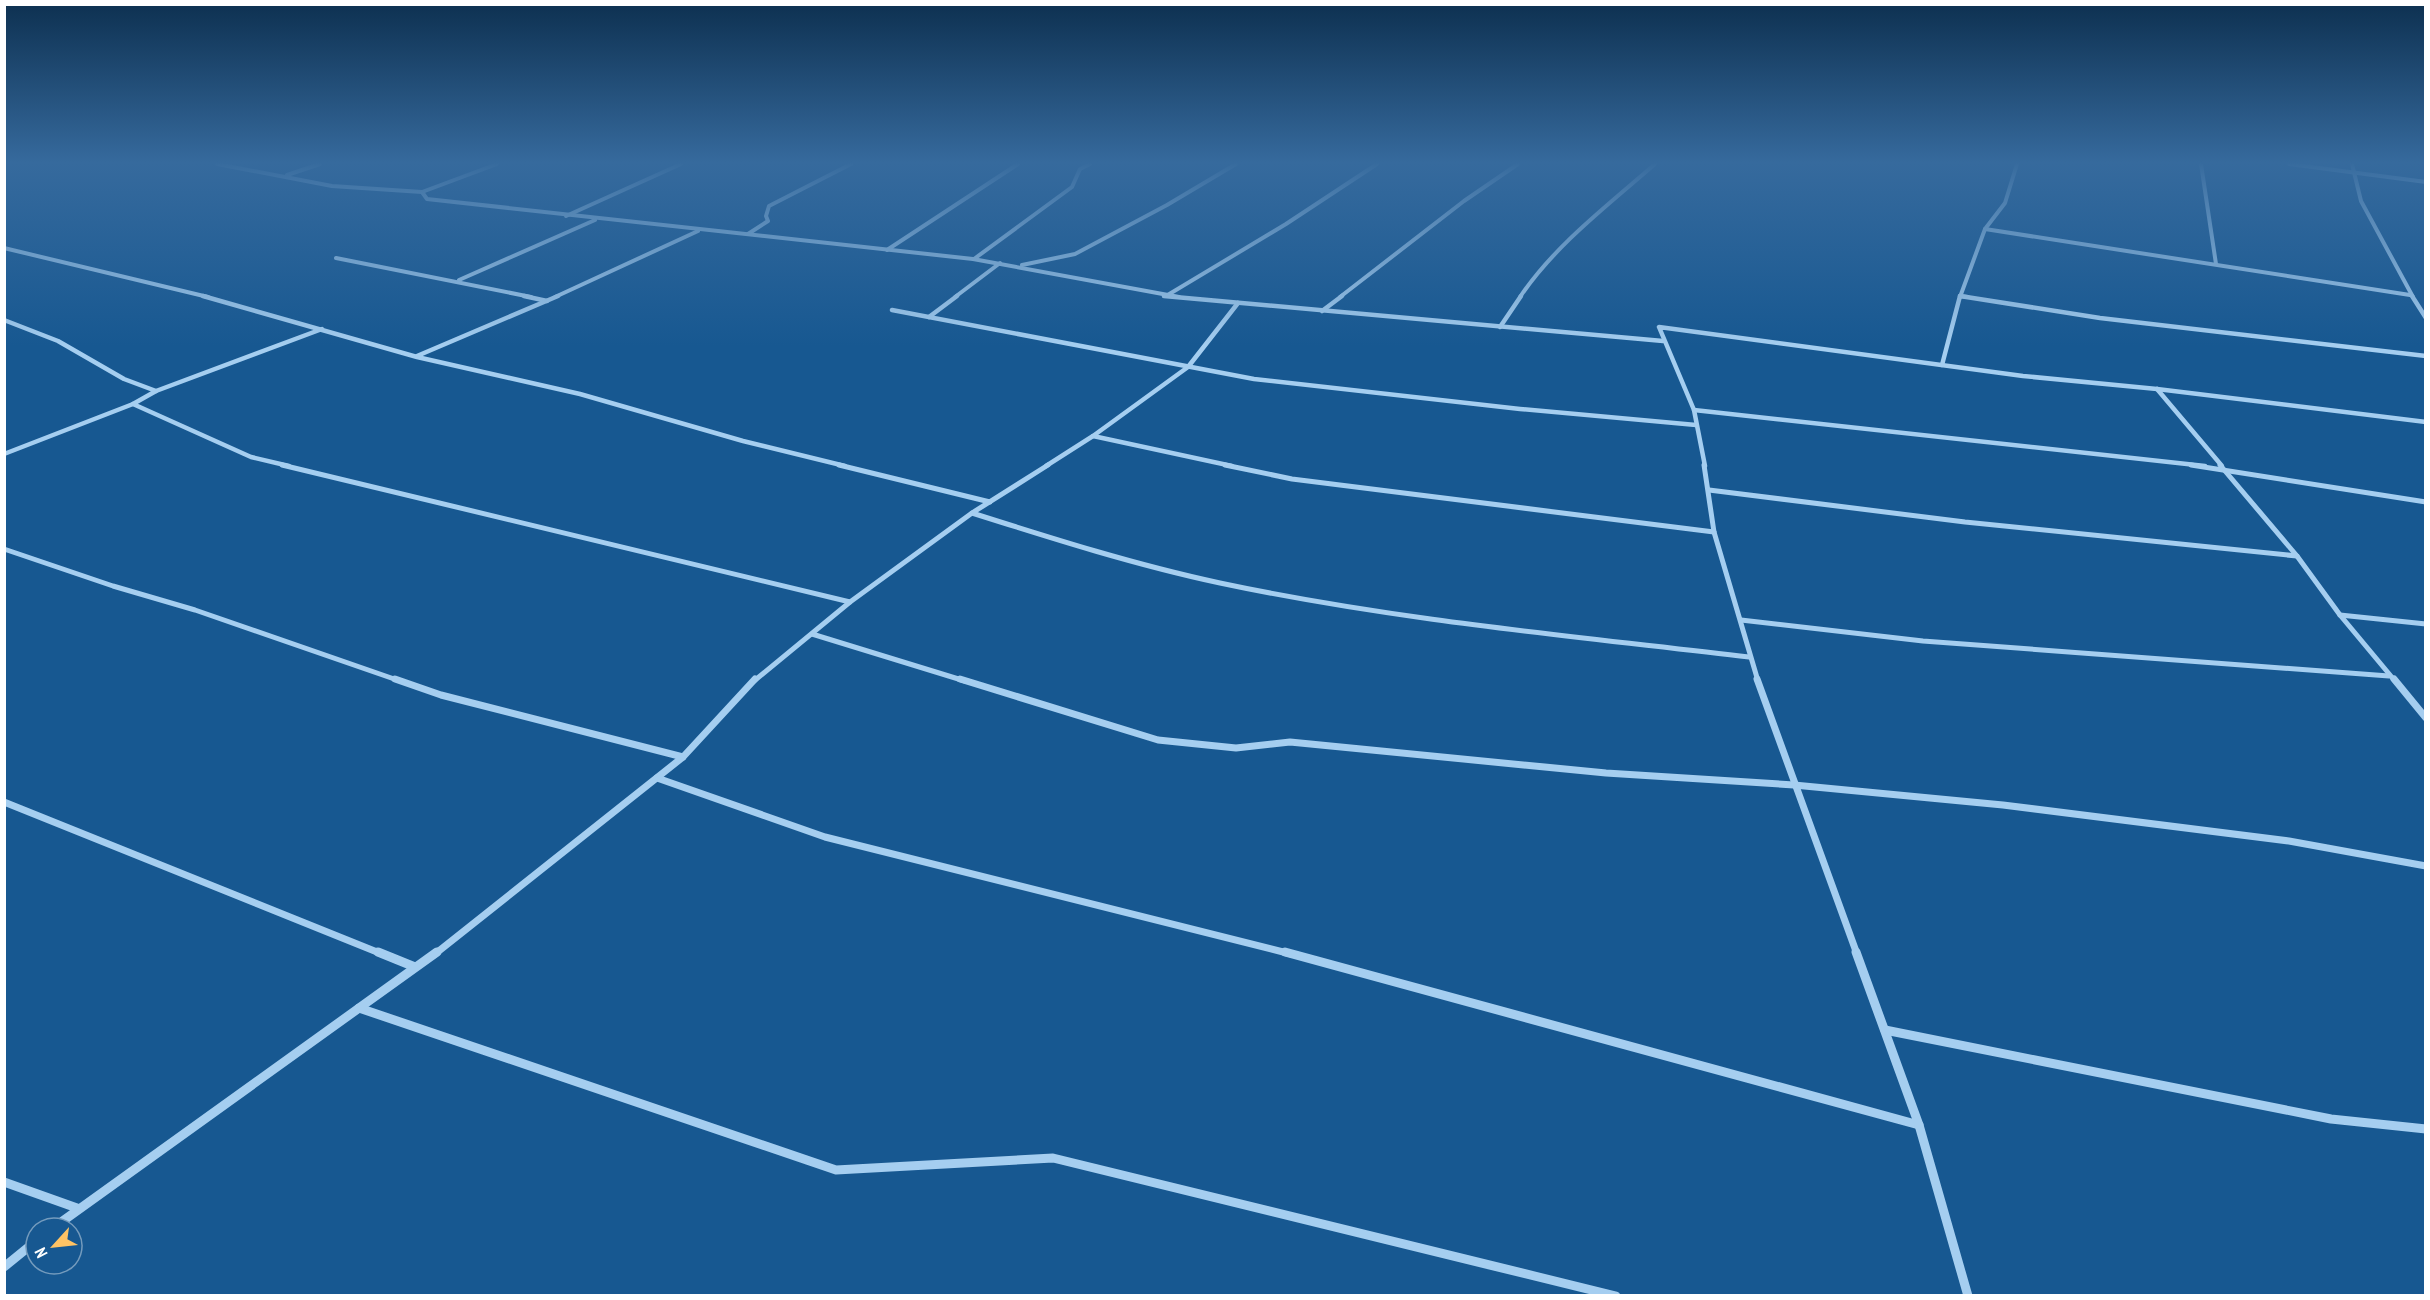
<svg xmlns="http://www.w3.org/2000/svg" width="2430" height="1300" font-family="'PT Sans Narrow',sans-serif">
<rect width="100%" height="100%" fill="#175891"/>
<g fill="none" stroke-linecap="round" stroke-linejoin="round">
<g stroke="#a5cef0" stroke-width="4">
<path d="M217 164 332 186 422 192 427 199 973 259 1179 297"/>
<path d="M2201 164 2216 264"/>
<path d="M2289 164 2426 182"/>
<path d="M2352 164 2361 201 2413 297"/>
<path d="M287 175 320 164"/>
<path d="M422 192 497 164"/>
<path d="M566 216 681 164"/>
<path d="M1985 229 2410 295"/>
<path d="M748 234 768 221 766 216 769 206 851 164"/>
<path d="M4 248 208 297"/>
<path d="M887 250 1018 164"/>
<path d="M336 258 531 297"/>
<path d="M974 259 1072 187 1080 169 1090 164"/>
<path d="M1022 265 1075 254 1167 205 1236 164"/>
<path d="M459 280 595 220"/>
<path d="M1166 296 1286 224 1377 164"/>
<path d="M1960 296 1968 297"/>
<path d="M555 297 698 231"/>
<path d="M955 297 1000 263"/>
<path d="M1340 297 1464 201 1518 164"/>
<path d="M1520 297C1555 245 1608 205 1655 164"/>
<path d="M1960 297 1985 229 2005 203 2017 164"/>
</g>
<g stroke="#a5cef0" stroke-width="4.5">
<path d="M203 296 417 357 580 394 743 441 845 466"/>
<path d="M524 296 547 301"/>
<path d="M1164 296 1663 341"/>
<path d="M1960 296 2100 318 2426 356"/>
<path d="M2412 296 2426 318"/>
<path d="M892 310 1254 379 1520 409 1696 425"/>
<path d="M1322 311 1342 296"/>
<path d="M929 317 957 296"/>
<path d="M4 320 58 341 124 379 156 391"/>
<path d="M1500 327 1521 296"/>
<path d="M417 356 558 296"/>
<path d="M1942 365 1960 296"/>
<path d="M2157 389 2222 466"/>
<path d="M133 404 251 457 289 466"/>
<path d="M1694 410 2205 466"/>
<path d="M1093 436 1232 466"/>
<path d="M4 454 133 404 156 391 322 329"/>
<path d="M1046 466 1093 436 1188 367 1238 303"/>
<path d="M1705 466 1694 410 1659 327 2023 376 2157 389 2426 422"/>
</g>
<g stroke="#a5cef0" stroke-width="5">
<path d="M282 465 850 602"/>
<path d="M839 465 990 502"/>
<path d="M1225 465 1292 479 1714 532"/>
<path d="M1704 465 1714 532 1758 681"/>
<path d="M2191 465 2426 502"/>
<path d="M2220 465 2297 556 2340 615 2395 681"/>
<path d="M1709 490 1965 522 2297 556"/>
<path d="M972 513C1054 539 1136 565 1220 583 1394 620 1572 636 1749 657"/>
<path d="M4 549 113 586 195 610 400 681"/>
<path d="M2340 615 2426 624"/>
<path d="M1741 620 1923 641 2389 676"/>
<path d="M812 634 965 681"/>
<path d="M754 681 850 602 972 513 1048 465"/>
</g>
<g stroke="#a5cef0" stroke-width="7">
<path d="M395 679 441 695 683 757"/>
<path d="M960 679 1158 740 1236 748 1290 742 1606 773 1794 785 2003 805 2289 841 2426 866"/>
<path d="M1757 679 1857 954"/>
<path d="M2394 679 2426 718"/>
<path d="M657 778 825 837 1291 954"/>
<path d="M4 802 382 954"/>
<path d="M435 954 683 757 755 679"/>
</g>
<g stroke="#a5cef0" stroke-width="9">
<path d="M378 952 415 967"/>
<path d="M1285 952 1919 1125"/>
<path d="M1856 952 1919 1125 1968 1296"/>
<path d="M359 1008 836 1170 1053 1158 1616 1296"/>
<path d="M1885 1030 2331 1119 2426 1129"/>
<path d="M4 1182 77 1208"/>
<path d="M53 1228 437 952"/>
<path d="M4 1267 36 1241"/>
</g>
</g>
<linearGradient id="sky" x2="0" y2="1"><stop stop-color="#0d3050"/><stop offset="0.47" stop-color="#366a9d"/><stop offset="1" stop-color="#366a9d" stop-opacity="0"/></linearGradient>
<rect width="2430" height="346" fill="url(#sky)"/>
<rect width="2430" height="1300" fill="none" stroke="#ffffff" stroke-width="12"/>
<g transform="translate(54 1246) rotate(243)"><circle r="28" fill="#175891" stroke="#749bbd" stroke-width="1.5"/>
<path d="M0-4.5L10 22L0 15L-10 22Z" fill="#ffc364"/>
<text y="-9" font-size="16" font-weight="bold" text-anchor="middle" fill="#ffffff">N</text>
</g>
</svg>
